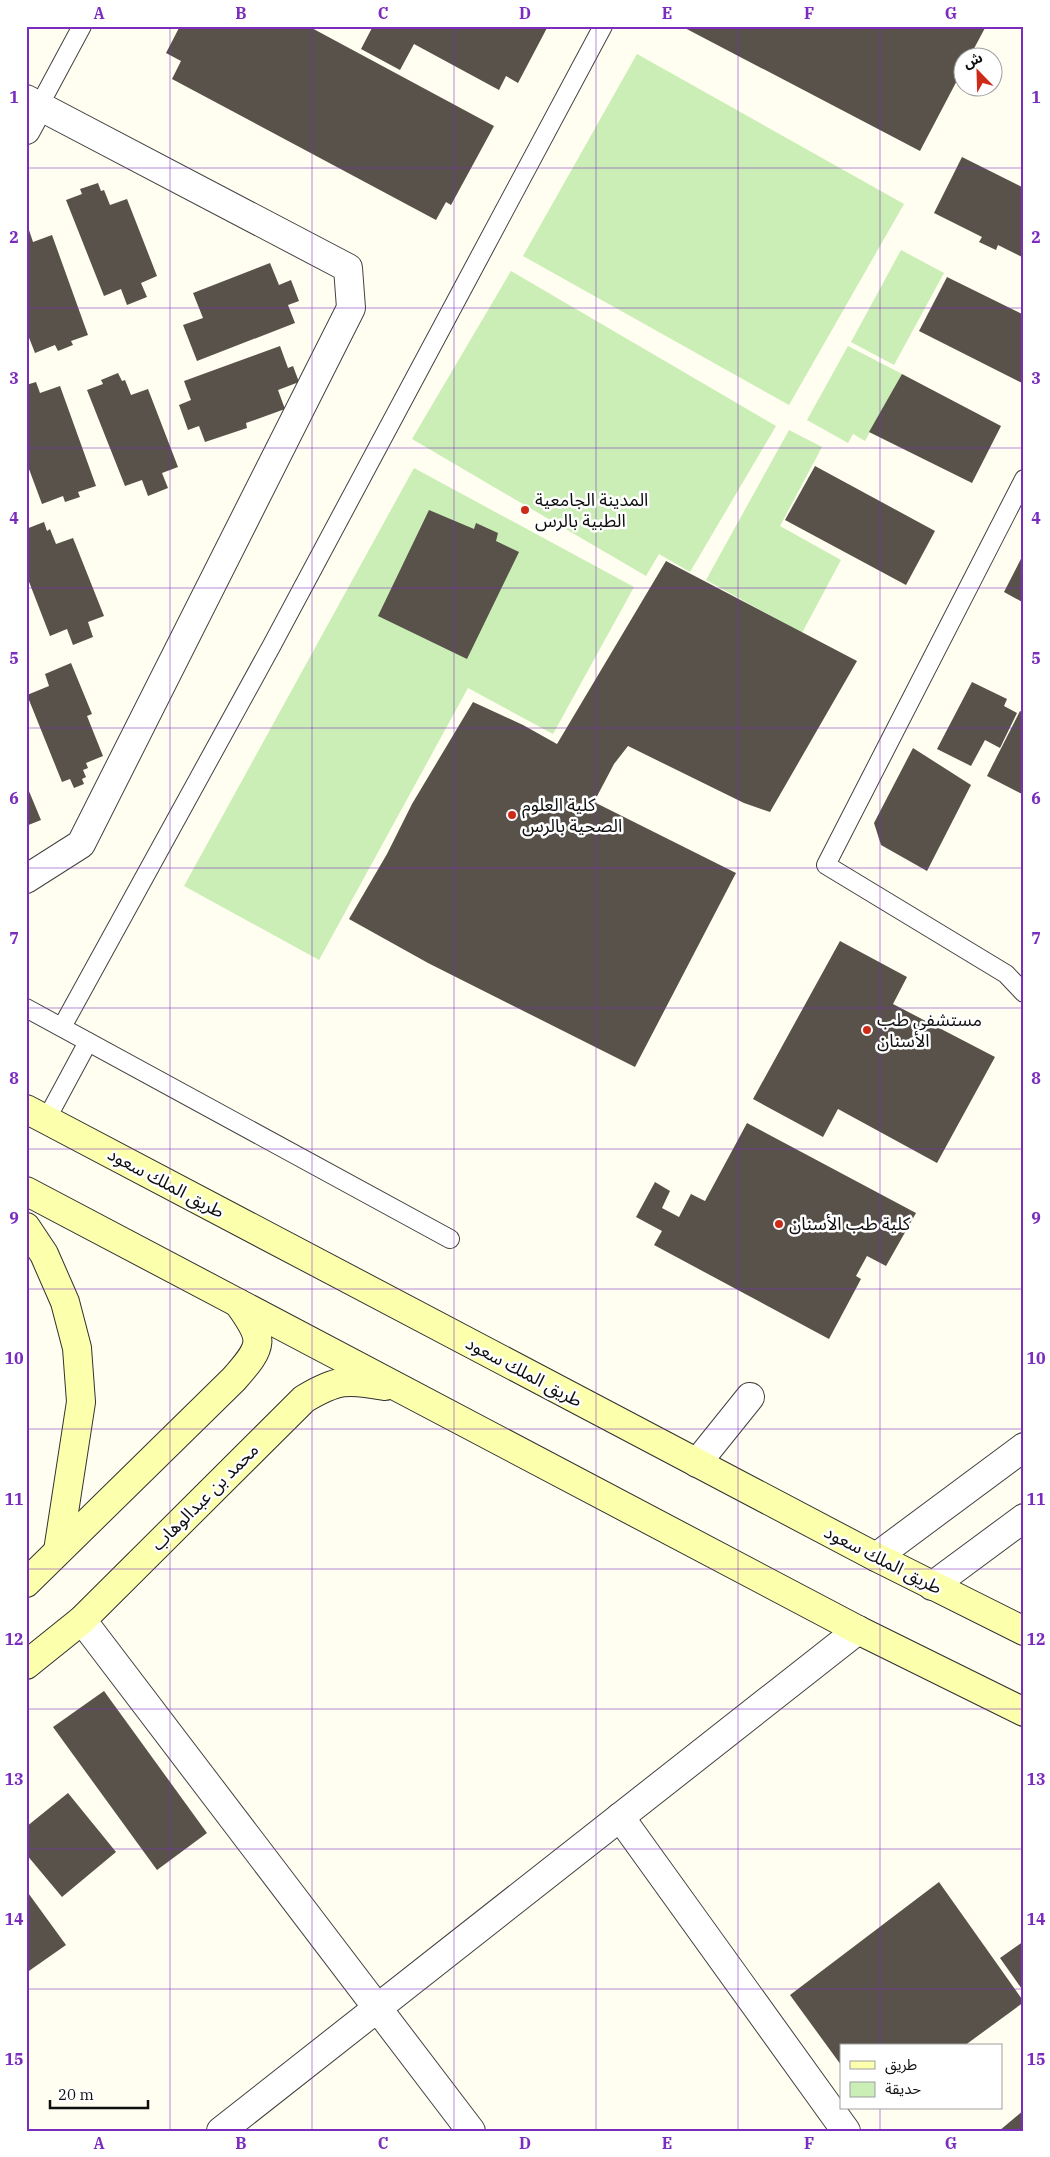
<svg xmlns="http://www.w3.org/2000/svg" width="1050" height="2157" font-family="'IBM Plex Serif','Noto Sans Arabic',serif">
<rect width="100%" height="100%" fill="#fffef0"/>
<g fill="#caeeb5">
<path d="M637 54 904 204 789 405 523 256Z"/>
<path d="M901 250 944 273 894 365 851 342Z"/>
<path d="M511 271 776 426 690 572 659 554 646 576 412 439Z"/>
<path d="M848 346 902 374 865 441 853 434 848 443 807 420Z"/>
<path d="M789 430 822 447 780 526 841 560 802 633 706 580Z"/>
<path d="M414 468 634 587 553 734 468 688 319 960 184 886Z"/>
</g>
<g fill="#58524a">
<path d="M180 26H308L494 126 451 205 446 202 436 220 172 79 181 61 166 53Z"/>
<path d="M373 26H548L518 83 506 76 499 90 414 44 400 70 361 49Z"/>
<path d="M681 26H986L969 58H962V71L920 151Z"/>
<path d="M962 157 1024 188V258L998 245 996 250 979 242 982 237 934 213Z"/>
<path d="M98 183 101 191 104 190 110 205 127 199 157 276 141 283 147 297 127 305 121 289 104 296 66 200 82 194 80 189Z"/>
<path d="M29 230 33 242 52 235 88 335 71 341 73 345 58 351 55 345 35 353 26 330V231Z"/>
<path d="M270 263 279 285 291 280 299 301 288 305 295 323 197 361 183 325 203 318 193 293Z"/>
<path d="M947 277 1024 315V379L1022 383 919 331Z"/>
<path d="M280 346 288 368 293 366 299 382 278 390 285 409 246 423 247 428 205 442 199 426 188 430 179 405 191 400 184 381Z"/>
<path d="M118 373 122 381 125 380 131 395 148 389 178 467 162 473 168 488 148 496 142 480 125 486 87 390 103 384 101 380Z"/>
<path d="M902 374 1001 426 972 483 869 432Z"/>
<path d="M36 382 40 393 60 386 96 486 78 492 80 497 65 502 63 496 42 504 26 461V385Z"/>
<path d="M815 466 935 531 906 585 785 520Z"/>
<path d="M429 510 474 529 476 523 498 533 496 541 519 552 467 659 378 616Z"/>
<path d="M44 522 47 531 50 529 56 544 73 538 104 616 88 622 93 637 73 645 67 629 50 636 26 574V534L28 533 26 529Z"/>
<path d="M1024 553V603L1004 592Z"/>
<path d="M666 561 857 661 770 812 744 803 628 746 614 764 594 802 736 873 635 1067 428 963 349 919 387 854 412 804 473 702 523 725 557 744Z"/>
<path d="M71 663 92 714 87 716 103 756 86 763 88 768 83 770 86 777 82 779 84 784 74 788 70 779 62 782 27 695 49 686 45 674Z"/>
<path d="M972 682 1007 699 1004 706 1017 713 1000 748 985 740 971 766 937 749Z"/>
<path d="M1020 711 1024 713V795L987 776Z"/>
<path d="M913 748 971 785 927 871 881 845 874 823Z"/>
<path d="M26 784 41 820 26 826Z"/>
<path d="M840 941 907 977 893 1004 995 1057 937 1163 838 1109 823 1137 753 1099Z"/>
<path d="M747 1123 916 1213 886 1266 867 1256 856 1276 861 1279 829 1339 654 1245 662 1231 636 1217 655 1182 670 1191 662 1208 679 1217 691 1194 705 1201Z"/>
<path d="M104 1691 207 1833 157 1870 53 1727Z"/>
<path d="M68 1793 116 1852 62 1897 26 1854V1827Z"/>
<path d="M939 1882 1024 2002 964 2046H841V2065L790 1995Z"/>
<path d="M26 1890 66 1945 26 1973Z"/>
<path d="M1024 1941V1992L1000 1958Z"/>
<path d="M1024 2110V2131H999Z"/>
</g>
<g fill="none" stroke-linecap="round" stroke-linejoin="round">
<defs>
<g id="lane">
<path d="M39 106 82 26"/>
<path d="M1024 479 826 865 1006 974 1024 993"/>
<path d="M26 1008 450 1239"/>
<path d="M62 1027 272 645 603 26"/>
<path d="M46 1120 88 1042"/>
</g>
<g id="street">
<path d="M26 99 348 268 351 308 81 844 26 879"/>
<path d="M26 130 39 106"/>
<path d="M697 1463 750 1397"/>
<path d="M876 1557 1024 1447"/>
<path d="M932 1586 1024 1518"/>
<path d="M82 1620 471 2131"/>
<path d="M620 1817 846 2131"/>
<path d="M221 2131 858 1630"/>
</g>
<g id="secondary">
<path d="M26 1109 876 1557 1024 1631"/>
<path d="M26 1191 858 1630 1024 1712"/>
<path d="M26 1227 44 1254 65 1302 77 1348 81 1402 58 1551"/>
<path d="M26 1583 234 1379C264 1345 265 1340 238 1303"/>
<path d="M26 1665 82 1620 304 1399C337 1379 348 1379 385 1386"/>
</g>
</defs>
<use href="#lane" stroke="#424242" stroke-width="20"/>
<use href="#street" stroke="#424242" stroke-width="30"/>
<use href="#secondary" stroke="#313131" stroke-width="30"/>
<use href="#lane" stroke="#fff" stroke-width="18"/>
<use href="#street" stroke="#fff" stroke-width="28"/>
<use href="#secondary" stroke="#fcffab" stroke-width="28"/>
</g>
<path fill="none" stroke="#7b2cbf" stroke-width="1" stroke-opacity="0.55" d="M170 26V2131M312 26V2131M454 26V2131M596 26V2131M738 26V2131M880 26V2046M26 168H1024M26 308H1024M26 448H1024M26 588H1024M26 728H1024M26 868H1024M26 1008H1024M26 1149H1024M26 1289H1024M26 1429H1024M26 1569H1024M26 1709H1024M26 1849H1024M26 1989H1024M880 2108V2131"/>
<g fill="#cd2a18" stroke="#fff" stroke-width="2">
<circle cx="525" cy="510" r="5"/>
<circle cx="512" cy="815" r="5"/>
<circle cx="867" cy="1030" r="5"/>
<circle cx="779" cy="1224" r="5"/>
</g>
<g text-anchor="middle" stroke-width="5" stroke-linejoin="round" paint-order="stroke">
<g font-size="18" fill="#0f0f0f" stroke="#fff" text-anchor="start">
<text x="535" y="506">المدينة الجامعية<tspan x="535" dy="21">الطبية بالرس</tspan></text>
<text x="522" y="811">كلية العلوم<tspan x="522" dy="21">الصحية بالرس</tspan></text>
<text x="877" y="1026">مستشفى طب<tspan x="877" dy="21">الأسنان</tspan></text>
<text x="789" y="1230">كلية طب الأسنان</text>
</g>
<g font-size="18" fill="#0f0f0f" stroke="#fff">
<text transform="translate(166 1183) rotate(28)" y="6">طريق الملك سعود</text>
<text transform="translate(524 1372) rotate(28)" y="6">طريق الملك سعود</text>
<text transform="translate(205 1497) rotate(-45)" y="6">محمد بن عبدالوهاب</text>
<text transform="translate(883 1560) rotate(27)" y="6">طريق الملك سعود</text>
</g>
</g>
<rect width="1050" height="2157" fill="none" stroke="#ffffff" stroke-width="55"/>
<rect x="840" y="2044" width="162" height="65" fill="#ffffff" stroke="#9f9f9f"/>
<rect x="850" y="2061" width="25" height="8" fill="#fcffab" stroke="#9f9f9f"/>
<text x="885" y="2070" font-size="15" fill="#0f0f0f">طريق</text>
<rect x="850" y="2082" width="25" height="15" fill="#caeeb5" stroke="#9f9f9f"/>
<text x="885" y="2094" font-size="15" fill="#0f0f0f">حديقة</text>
<g transform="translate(978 72) rotate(337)"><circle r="24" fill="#ffffff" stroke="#9f9f9f"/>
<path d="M0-4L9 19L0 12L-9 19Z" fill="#cd2a18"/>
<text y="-8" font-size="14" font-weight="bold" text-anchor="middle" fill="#0f0f0f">ش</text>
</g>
<path d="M50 2100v8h98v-8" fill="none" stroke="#0f0f0f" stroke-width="2.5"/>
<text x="58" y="2100" font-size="15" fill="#0f0f0f" stroke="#ffffff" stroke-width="4" paint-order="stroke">20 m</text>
<rect x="28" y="28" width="994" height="2102" fill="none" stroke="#7b2cbf" stroke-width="2"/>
<g font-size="16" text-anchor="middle" font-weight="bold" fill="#7b2cbf">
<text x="99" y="19">A</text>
<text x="241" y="19">B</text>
<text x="383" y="19">C</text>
<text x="525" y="19">D</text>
<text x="667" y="19">E</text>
<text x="809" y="19">F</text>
<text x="951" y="19">G</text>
<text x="14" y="103">1</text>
<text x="1036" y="103">1</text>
<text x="14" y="243">2</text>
<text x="1036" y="243">2</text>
<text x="14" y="384">3</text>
<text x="1036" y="384">3</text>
<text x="14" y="524">4</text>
<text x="1036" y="524">4</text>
<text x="14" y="664">5</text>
<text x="1036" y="664">5</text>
<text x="14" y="804">6</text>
<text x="1036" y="804">6</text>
<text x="14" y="944">7</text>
<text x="1036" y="944">7</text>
<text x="14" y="1084">8</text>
<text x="1036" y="1084">8</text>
<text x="14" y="1224">9</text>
<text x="1036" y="1224">9</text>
<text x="14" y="1364">10</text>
<text x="1036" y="1364">10</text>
<text x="14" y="1505">11</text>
<text x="1036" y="1505">11</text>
<text x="14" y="1645">12</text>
<text x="1036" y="1645">12</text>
<text x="14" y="1785">13</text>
<text x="1036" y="1785">13</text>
<text x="14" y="1925">14</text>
<text x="1036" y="1925">14</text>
<text x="14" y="2065">15</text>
<text x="1036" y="2065">15</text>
<text x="99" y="2149">A</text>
<text x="241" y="2149">B</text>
<text x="383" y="2149">C</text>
<text x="525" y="2149">D</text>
<text x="667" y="2149">E</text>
<text x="809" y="2149">F</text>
<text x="951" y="2149">G</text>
</g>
</svg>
